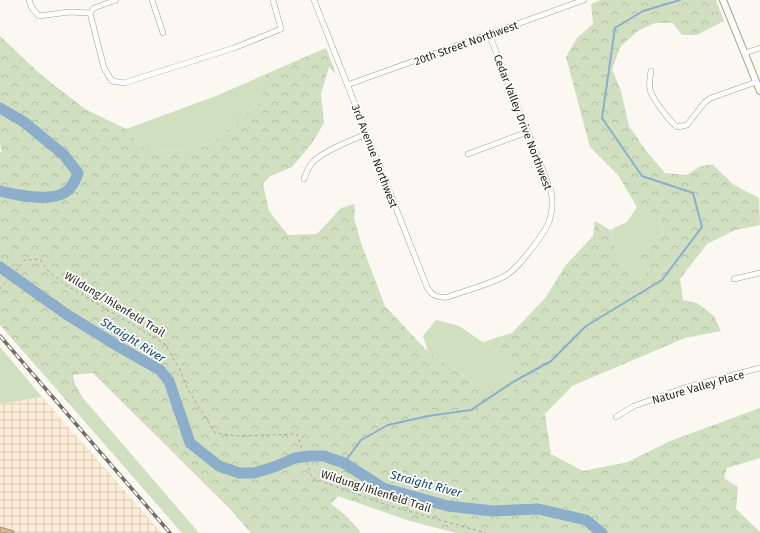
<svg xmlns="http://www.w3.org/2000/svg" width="760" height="533" font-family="'Fira Sans',sans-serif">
<defs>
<pattern id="industrial-grid" width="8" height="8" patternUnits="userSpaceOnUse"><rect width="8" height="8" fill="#fdedd7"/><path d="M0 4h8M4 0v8" fill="none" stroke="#d9cbb8"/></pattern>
<pattern id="forest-crowns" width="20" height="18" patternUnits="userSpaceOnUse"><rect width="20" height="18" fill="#cfdfc0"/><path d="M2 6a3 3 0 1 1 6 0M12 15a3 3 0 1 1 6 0" fill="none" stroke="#b2bfa4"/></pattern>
</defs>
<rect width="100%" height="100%" fill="#fbf7f1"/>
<path fill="url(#industrial-grid)" d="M42 397 162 533H0V404Z"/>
<g fill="#cfdfc0">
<path d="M266 74 263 99 211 143 177 152 144 148 126 129 216 96Z"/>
<path d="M637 207 660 218 664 234 641 243 649 270 640 280 629 274 618 255 610 230 627 222Z"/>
<path d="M436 320 459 326 506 358 515 377 512 399 470 380 428 352 423 336Z"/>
<path d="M0 347 42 397 0 404Z"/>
<path d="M83 398 199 533H182L72 407Z"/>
</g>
<path fill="url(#forest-crowns)" d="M601 0H716L724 21 697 35H682L673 23H655L638 31 621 46 612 69 621 91 629 126 647 152 665 173 687 175 699 167 712 164 734 185 759 198 760 225 735 230 707 244 680 279 683 300 697 303 714 316 721 331 685 338 572 386 545 414 551 454 583 471 628 462 670 441 760 408V458L727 468 724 478 738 487 736 509 759 531H760V533H456L410 521 338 496 331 504 344 514 360 531 359 533H251L229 508 93 373 73 375 75 384 83 398 72 407 0 325V153L2 151 0 145V36L39 73 85 109 126 129 144 148 177 152 211 143 262 100 266 74 326 48 336 74 329 67 321 94 324 123 312 143 292 167 270 176 263 184 269 211 288 235 317 234 341 208 354 204 355 210 354 218 361 243 385 306 428 352 470 380 512 399 515 377 506 358 483 342 512 333 546 297 565 266 593 236 595 221 610 230 618 255 629 274 640 280 649 270 637 251 641 243 664 234 660 218 637 207 618 175 590 147 566 57 577 38 593 24 591 4Z"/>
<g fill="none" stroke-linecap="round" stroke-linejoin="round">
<path stroke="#8daeca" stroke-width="2" d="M344 463 361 440 388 425 428 416 471 410 513 382 551 361 586 326 662 280 702 227 693 193 642 176 602 118 615 28 643 11 680 0"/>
<g stroke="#8daeca" stroke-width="11">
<path d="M0 108 24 122 64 155 78 173C75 181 72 188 64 193 48 202 17 195 0 191"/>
<path d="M0 267 66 314 121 348 160 370 169 381 190 443 219 466 239 473H254L274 467 295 458 310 456H324L344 463 383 488 448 506 493 511 538 509 586 520 602 533"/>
</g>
</g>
<path fill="#d2b996" stroke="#a79276" d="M0 527 14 531V533H0Z"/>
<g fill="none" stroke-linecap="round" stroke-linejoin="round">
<defs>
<g id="minor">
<path d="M29 0 32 8 39 16 69 12 90 13"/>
<path d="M116 0 94 8 90 13 104 68 112 81 124 83 234 48 281 29 273 0"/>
<path d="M152 0 163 33"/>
<path d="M314 0 427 287C432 296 438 298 448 297 467 290 488 285 505 276 515 270 522 261 529 252 545 232 556 218 551 191L489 34"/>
<path d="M745 53 760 48"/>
<path d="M651 71C650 78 648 86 651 93 655 101 671 124 678 127L687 125 705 102 711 98 756 82"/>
<path d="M347 85 584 0"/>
<path d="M468 154 527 132"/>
<path d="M304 179C306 173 308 167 313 162 323 151 352 140 366 134"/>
<path d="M734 279 760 273"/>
<path d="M616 417 634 406 684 388 760 368"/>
</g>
<path id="tertiary" d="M723 0 760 91"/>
</defs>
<use href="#minor" stroke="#b09b7e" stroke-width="6"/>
<use href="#tertiary" stroke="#b09b7e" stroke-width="8"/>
<path stroke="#aca69e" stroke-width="1" stroke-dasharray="3 3" stroke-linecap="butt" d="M0 289 25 260 40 259 47 270 64 284 165 344 180 370 187 388 215 433 237 436 297 434 312 478 387 505 486 533"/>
<use href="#minor" stroke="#fff" stroke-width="5"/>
<use href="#tertiary" stroke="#fff" stroke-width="6"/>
<defs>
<path id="rail" d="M0 336 170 533"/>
</defs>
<use href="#rail" stroke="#736d63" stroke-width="3.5"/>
<use href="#rail" stroke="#fff" stroke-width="2" stroke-dasharray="6" stroke-linecap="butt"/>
</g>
<g text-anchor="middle" stroke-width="3.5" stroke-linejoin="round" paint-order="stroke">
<g font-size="11" fill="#271f13" stroke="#fff">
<text transform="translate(466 43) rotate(-20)" y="4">20th Street Northwest</text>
<text transform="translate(523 122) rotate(69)" y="4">Cedar Valley Drive Northwest</text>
<text transform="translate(375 156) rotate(69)" y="4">3rd Avenue Northwest</text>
<text transform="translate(115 304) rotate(31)" y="4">Wildung/Ihlenfeld Trail</text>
<text transform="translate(698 387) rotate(-16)" y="4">Nature Valley Place</text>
<text transform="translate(376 491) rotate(18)" y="4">Wildung/Ihlenfeld Trail</text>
</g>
<g font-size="12" font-style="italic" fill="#144a71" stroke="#fff">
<text transform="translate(133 340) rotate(32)" y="4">Straight River</text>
<text transform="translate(426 484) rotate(15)" y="4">Straight River</text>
</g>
</g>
</svg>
